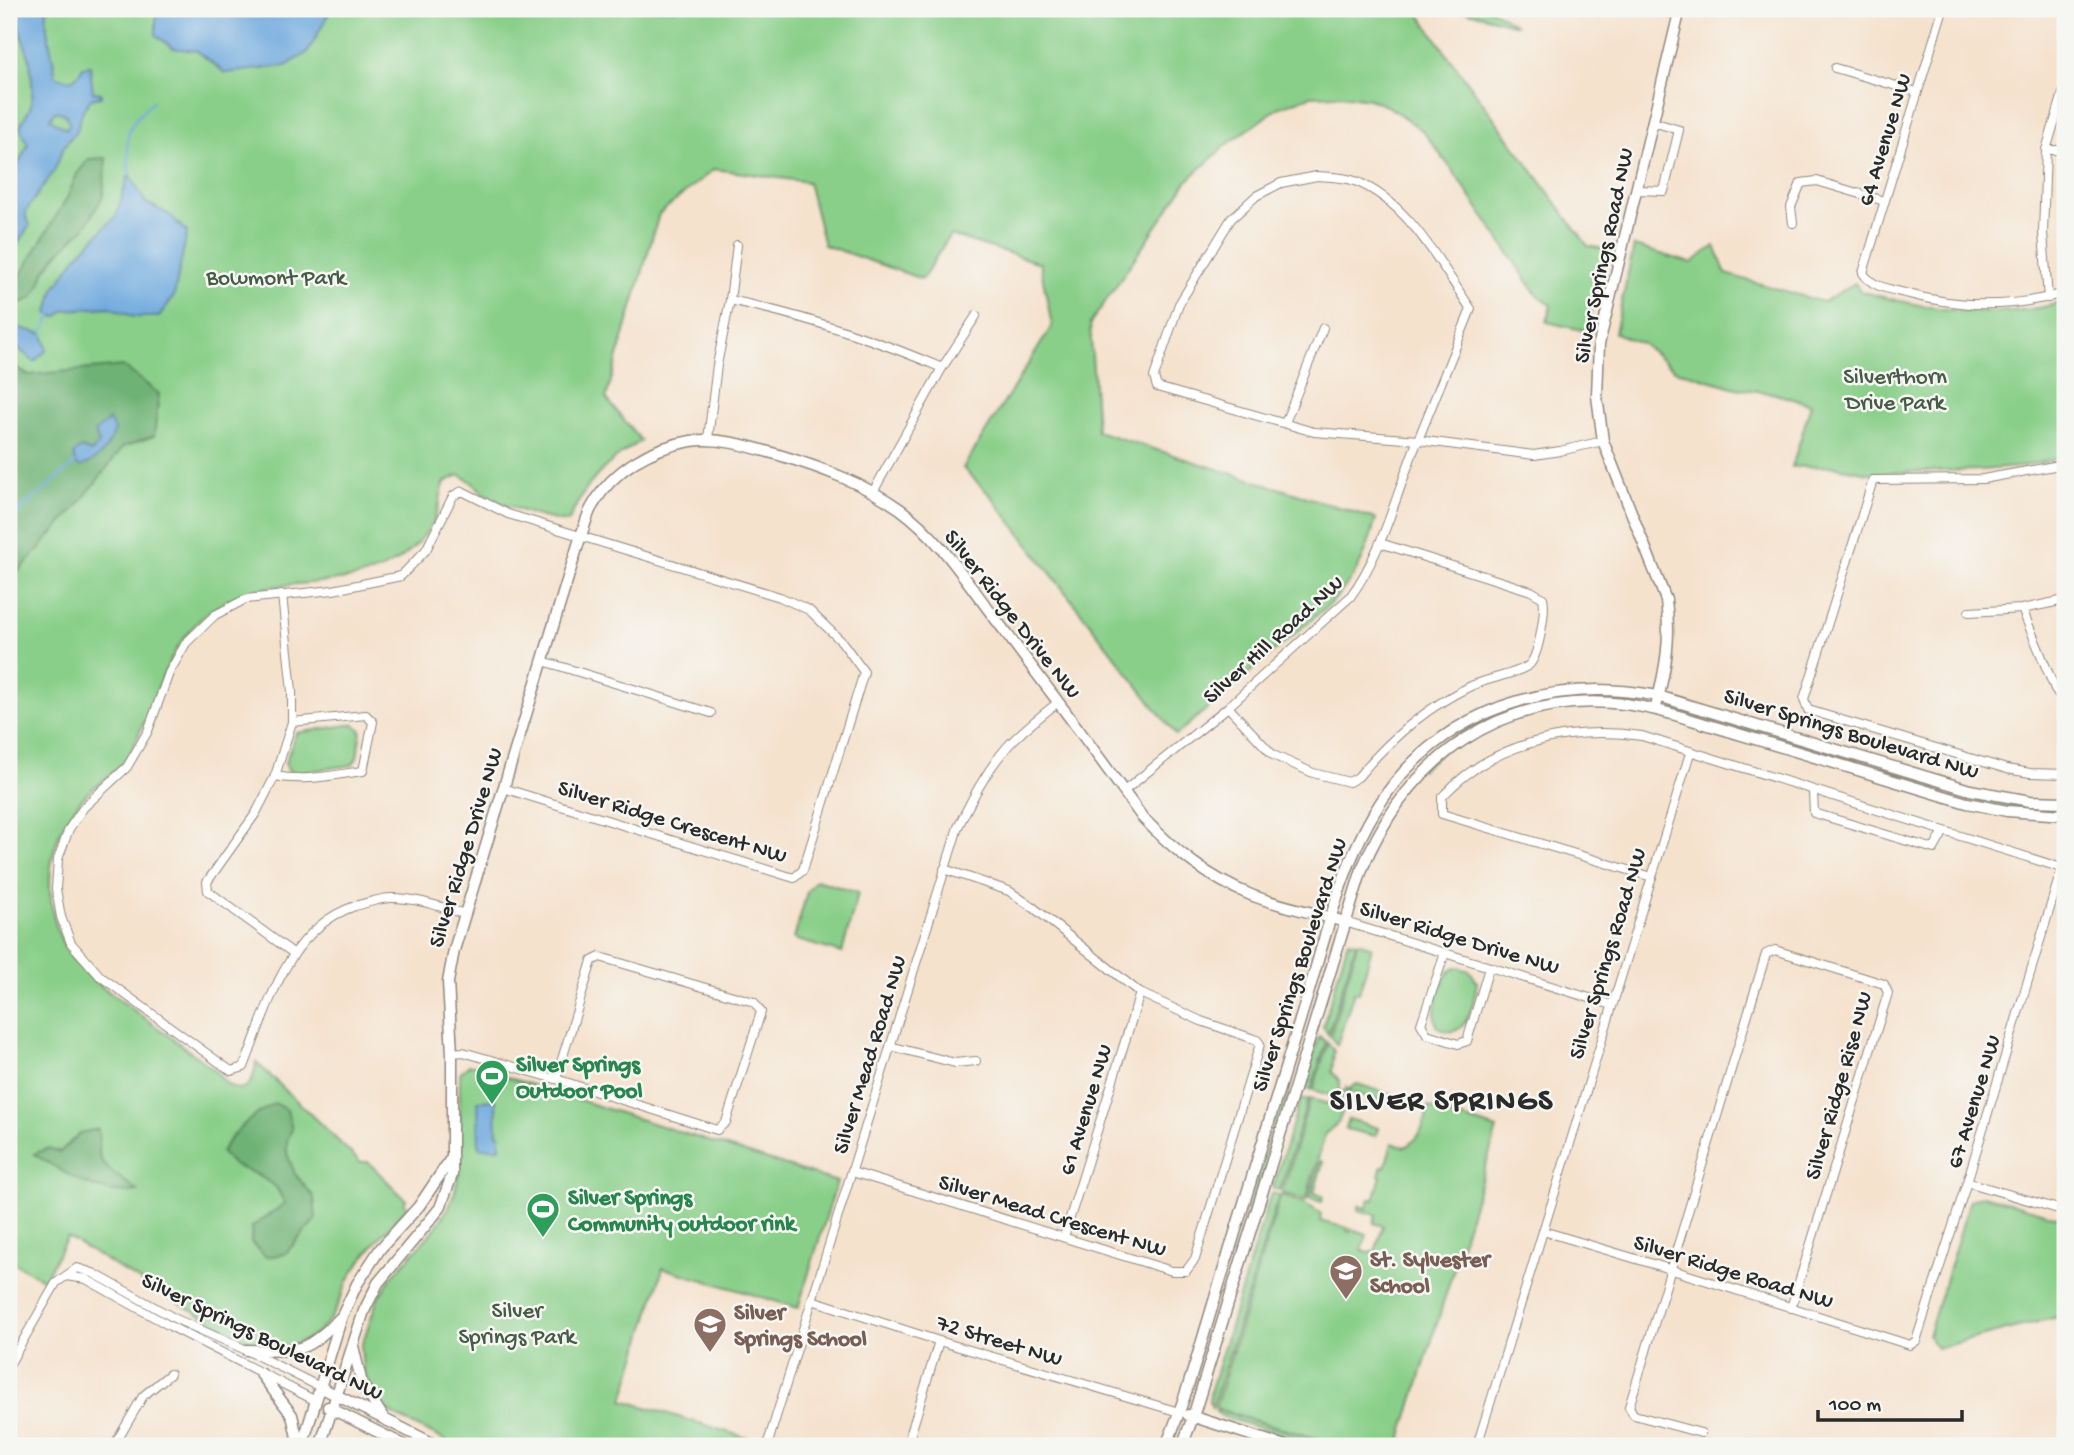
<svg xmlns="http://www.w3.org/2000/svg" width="2074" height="1455" font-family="'Gochi Hand',sans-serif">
<rect width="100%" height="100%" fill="#f6f6f2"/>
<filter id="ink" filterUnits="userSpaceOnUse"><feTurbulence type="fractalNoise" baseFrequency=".0143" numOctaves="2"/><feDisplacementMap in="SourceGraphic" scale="14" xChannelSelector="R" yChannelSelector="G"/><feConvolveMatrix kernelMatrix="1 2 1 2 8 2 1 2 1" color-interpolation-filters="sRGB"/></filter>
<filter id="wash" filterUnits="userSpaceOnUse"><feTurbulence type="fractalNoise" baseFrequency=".00686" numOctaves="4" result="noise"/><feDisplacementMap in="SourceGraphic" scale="28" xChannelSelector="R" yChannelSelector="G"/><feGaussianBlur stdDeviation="1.57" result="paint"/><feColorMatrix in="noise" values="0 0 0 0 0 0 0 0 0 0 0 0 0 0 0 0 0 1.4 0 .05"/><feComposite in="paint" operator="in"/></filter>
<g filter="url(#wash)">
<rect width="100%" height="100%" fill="#f5e2cd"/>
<g fill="#89cf89" stroke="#5a7d5a" stroke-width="2">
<path d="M9 9H1032L1063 16 1104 9H1416L1444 50 1588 246 1606 249 1587 331 1547 322 1551 305 1537 295 1453 171 1422 130 1389 107 1369 99 1341 95 1310 96 1278 108 1225 146 1188 180 1090 324 1097 431 1376 519C1365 556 1359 574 1332 602L1176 735 991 496 963 468 1052 326 1040 263 950 235 922 279 824 245 808 182 714 169 659 214 606 398 641 441C604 463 585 484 568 522 541 519 508 507 485 494 475 487 472 479 459 475L445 482C438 499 441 510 430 527 377 609 287 563 219 605 167 637 157 700 131 751 122 768 104 779 89 792 81 799 72 811 66 821 56 837 50 862 50 882 50 907 56 936 71 957 86 977 107 990 127 1005 157 1027 187 1049 216 1071 234 1097 253 1095 256 1062L360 1162H368L406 1200 404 1203 408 1207C388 1228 368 1249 352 1274 345 1284 342 1297 336 1309 319 1342 285 1354 250 1342L160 1293 67 1237 44 1280 9 1260Z"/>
<path d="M1458 9H1491L1516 25Z"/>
<path d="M1634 246 1691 263 1715 246 1726 274 1823 302 1855 283 1860 291C1928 310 1996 321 2065 302V457L2019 467 1980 470 1869 473 1832 466 1792 467 1811 404 1772 393 1736 388 1675 370 1643 344 1615 333Z"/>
<path d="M1669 703 1979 796 2065 806V812L1991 806 1674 710Z"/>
<path d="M1486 716 1489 720 1446 748 1421 770 1417 766 1437 746Z"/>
<path d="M354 724 361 730 357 758 352 765 294 773 288 770 285 763 296 733Z"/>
<path d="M816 880 858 893 842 953 794 939 807 892Z"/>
<path d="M1348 941 1356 943 1328 1034 1323 1026Z"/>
<path d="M1358 942 1372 947 1359 993 1354 992 1337 1045 1330 1036Z"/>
<path d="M1456 967 1470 971 1477 982C1474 1003 1466 1045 1438 1027 1429 1014 1441 972 1456 967Z"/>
<path d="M1319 1036 1326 1042 1311 1090 1304 1087Z"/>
<path d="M1328 1043 1334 1051 1332 1072 1340 1081V1091H1346V1087L1350 1092 1347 1100 1313 1090Z"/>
<path d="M469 1065H477L510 1078 837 1182 798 1308 663 1268 623 1400 757 1441 755 1446H457L399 1418 383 1407 373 1394 363 1370 361 1347 378 1298 393 1275 434 1230 449 1207 455 1191 459 1172 460 1073Z"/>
<path d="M1287 1077 1291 1078 1287 1099 1238 1258 1233 1257Z"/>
<path d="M1357 1084 1408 1100C1391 1108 1368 1097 1351 1092L1350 1088Z"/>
<path d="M1308 1099 1280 1190 1273 1188 1300 1100Z"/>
<path d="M1310 1099 1344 1108 1338 1123 1325 1134 1306 1200 1282 1193Z"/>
<path d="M1428 1107 1497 1129 1399 1446H1341L1215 1408 1281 1195C1300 1201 1306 1203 1321 1214L1320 1221C1328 1224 1339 1225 1348 1228L1347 1231 1350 1232 1351 1229 1367 1234 1362 1250 1368 1253 1375 1252 1383 1226 1374 1223 1376 1215 1358 1210 1359 1206 1367 1208 1370 1199 1374 1200 1381 1176 1379 1175 1382 1166 1385 1167 1392 1143 1405 1147C1421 1139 1426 1123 1428 1107Z"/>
<path d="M1349 1119 1378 1128 1376 1136 1346 1129Z"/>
<path d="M1320 1161 1323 1162 1314 1193 1323 1196 1322 1202 1309 1198Z"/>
<path d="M1271 1193 1279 1195 1212 1408 1209 1401 1211 1389Z"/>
<path d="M1983 1195 2065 1219V1319L2057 1317 1937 1348 1928 1336 1970 1200Z"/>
<path d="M1218 1410 1334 1446H1319L1224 1417 1216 1412Z"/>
</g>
<g fill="#6eb275" stroke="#4c6e50" stroke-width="2">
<path d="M106 158 103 196 86 226 57 255 45 271 37 291 31 299 18 304 9 300V294L67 198 77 174 89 159Z"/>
<path d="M9 364 28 375 123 366 159 394 154 436 123 447 78 505 9 582Z"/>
<path d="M275 1103 287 1110 292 1129 287 1141V1153L295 1174 314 1197 316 1219 285 1254 266 1257 251 1242 252 1227 285 1203 276 1187 256 1174 233 1165 221 1152C236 1128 251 1117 275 1103Z"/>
<path d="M98 1129C99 1138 98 1148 100 1157 103 1169 127 1181 137 1191 101 1199 63 1172 34 1154L48 1148 60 1152 80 1133Z"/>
</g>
<g fill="#6ca7dd" stroke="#4c6984" stroke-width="2" fill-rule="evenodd">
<path d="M18 9H47C44 35 54 51 55 75 68 83 76 81 83 67L90 66 93 92 101 93V97L91 99 83 110 77 130 64 146 54 171 26 211V217L30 225 13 250 9 262V184L28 144 20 128C22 120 27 115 30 108 34 99 32 74 30 63 27 44 15 29 18 9ZM54 112H60L66 115 69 123 67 129 50 119Z"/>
<path d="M156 9H331L308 52 286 66 225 73 197 51 173 48 156 35Z"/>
<path d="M129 174 146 203 170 215 187 232 174 296 159 317H134L110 307 66 310 56 317 48 313 54 289 78 255 116 216Z"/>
<path d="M9 325 43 334 47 350 34 362 9 340Z"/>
<path d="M109 420 115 431C107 450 99 460 80 467L75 463 74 454 81 448 91 452 99 444 95 432Z"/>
<path d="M496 1100 497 1134H500V1148H479L478 1101Z"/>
</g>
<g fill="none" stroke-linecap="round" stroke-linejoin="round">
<g stroke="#6ca7dd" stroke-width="2.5">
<path d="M129 174C128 132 121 131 153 101"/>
<path d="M42 333 52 315"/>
<path d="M9 520 75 463"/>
</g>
</g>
</g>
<g filter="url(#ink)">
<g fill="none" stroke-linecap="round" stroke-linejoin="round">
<defs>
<g id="street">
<path d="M1654 9 1678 15"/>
<path d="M1943 9 1863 273C1872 287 1889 289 1905 293 1958 308 2012 308 2065 293"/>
<path d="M1835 68 1917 92"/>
<path d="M2046 150H2065"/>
<path d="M1317 176C1329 177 1344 177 1355 181 1409 202 1440 264 1471 309L1418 440 1314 432 1157 387 1154 377 1179 304 1231 219 1256 196 1281 183Z"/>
<path d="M1637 190 1664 191 1679 130 1653 122"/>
<path d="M1793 223 1791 207 1801 183 1817 181 1884 201"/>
<path d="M2048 298 2043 233 2046 150 2065 87"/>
<path d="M730 300 737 245"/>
<path d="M942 368 976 316"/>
<path d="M1285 423 1323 328"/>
<path d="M708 439 717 365 730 300C803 316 873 338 942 368L873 492"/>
<path d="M2065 464 1983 479 1873 480 1804 699 1808 710 2007 769 2030 773 2065 774"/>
<path d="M282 595 292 691V722L275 776 256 813 207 882 208 891 293 953"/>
<path d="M2022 609 2055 689 2065 703"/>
<path d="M1969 612 2022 609 2065 600"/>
<path d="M543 661 711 713"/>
<path d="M1228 707 1273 755 1313 773 1349 782 1358 777C1389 740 1425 708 1469 687 1484 679 1518 674 1529 665 1539 656 1546 610 1543 598L1531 591 1380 543"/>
<path d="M275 776C304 782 333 775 363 771L373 722 366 715 292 722"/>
<path d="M1124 791 1228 707 1350 597C1384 551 1396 492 1418 440L1534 455 1560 451 1603 441"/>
<path d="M1813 792 1814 813 1934 849 1944 831"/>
<path d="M1652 877 1442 814V797C1492 742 1570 726 1642 736L2065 869"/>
<path d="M465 914C441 907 417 898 392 898 380 898 367 903 355 906 287 929 268 1006 244 1067L231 1071 100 976 71 943 61 917 56 889 58 859 69 829 84 807 127 767 148 731 169 673 186 643 215 615 246 599 333 590 401 576 426 550 453 496 462 491 508 514 780 597 809 610 842 642 864 672 803 870 794 878 503 788"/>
<path d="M1345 922 1612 1005"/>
<path d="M1445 953 1421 1024 1427 1034 1458 1044 1467 1041 1489 968"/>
<path d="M600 957 754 1002 761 1012 726 1122 717 1130 556 1079 592 961Z"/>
<path d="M890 1046 955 1063 976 1061"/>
<path d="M452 1053 463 1052 556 1079"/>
<path d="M852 1172 1172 1271H1186L1195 1259 1260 1044 1257 1040 1201 1021 1140 993 1034 908 1009 891 944 869"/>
<path d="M1967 1182 2065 1211"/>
<path d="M1543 1231 1663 1267 1910 1345 1916 1341 1967 1182 2062 868"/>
<path d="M1064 1237 1140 993"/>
<path d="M66 1276 86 1279 170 1326 316 1401"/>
<path d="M812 1300 939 1341 1179 1412"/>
<path d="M9 1365 56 1283 77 1268 93 1273 176 1319 246 1350 320 1387"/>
<path d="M1701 1433 1634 1415 1629 1407 1766 954 1775 950 1884 984 1888 993 1791 1308"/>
<path d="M114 1446 143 1396 170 1374"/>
<path d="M767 1446 958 827C972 799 986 771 1007 747 1022 730 1040 717 1057 703"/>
<path d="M907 1446 939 1341"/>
<path d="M1477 1446 1690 753"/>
</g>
<g id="secondary">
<path d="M1657 703C1666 666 1671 639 1666 600L1603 441 1597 396 1599 344 1680 9"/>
<path d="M353 1346 362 1384 383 1417"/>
<path d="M246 1350C296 1350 302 1357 340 1318"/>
<path d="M261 1374 292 1415 299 1446"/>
<path d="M320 1387 438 1446"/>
<path d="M328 1407 406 1446"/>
<path d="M1188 1415 1285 1446"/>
<path d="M302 1446 342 1316 357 1284 380 1249 419 1206 450 1160"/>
<path d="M320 1446 364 1311 378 1283 440 1208 452 1175V1053L448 982 454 950 581 535C585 526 587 514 593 505 614 469 650 448 691 441 721 437 751 447 779 455 822 468 863 483 900 509 940 538 967 582 997 621 1046 685 1095 751 1142 817 1174 850 1208 878 1251 895 1281 907 1314 912 1345 922"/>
<path d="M1166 1446C1189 1391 1204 1332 1222 1275 1249 1186 1277 1096 1304 1007 1329 927 1346 838 1402 774 1467 701 1565 678 1658 696L1970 790 2030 801 2065 802"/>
<path d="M1182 1446 1193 1417 1362 869C1408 758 1501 690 1625 704 1648 707 1670 713 1692 720L1967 803 2007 811 2065 815"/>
</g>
</defs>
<use href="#street" stroke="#90867c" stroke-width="10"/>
<use href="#secondary" stroke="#90867c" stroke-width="13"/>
<use href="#street" stroke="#fff" stroke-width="8"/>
<use href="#secondary" stroke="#fff" stroke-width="10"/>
</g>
</g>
<defs>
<symbol id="stadium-pin" viewBox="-11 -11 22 30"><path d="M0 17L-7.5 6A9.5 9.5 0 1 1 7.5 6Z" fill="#2e9e5b" stroke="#f6f6f2"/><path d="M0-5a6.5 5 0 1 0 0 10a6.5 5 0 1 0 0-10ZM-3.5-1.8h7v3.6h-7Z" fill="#fff"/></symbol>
<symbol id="school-pin" viewBox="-11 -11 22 30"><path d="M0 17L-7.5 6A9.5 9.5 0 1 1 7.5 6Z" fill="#8d6e63" stroke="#f6f6f2"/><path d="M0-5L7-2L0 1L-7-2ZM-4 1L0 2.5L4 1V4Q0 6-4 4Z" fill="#fff"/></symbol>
</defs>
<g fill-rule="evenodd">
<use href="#stadium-pin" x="473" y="1057" width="38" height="52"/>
<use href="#stadium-pin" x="524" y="1190" width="38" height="52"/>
<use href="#school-pin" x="1327" y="1252" width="38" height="52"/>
<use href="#school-pin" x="691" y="1305" width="38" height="52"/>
</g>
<g text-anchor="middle" stroke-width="5" stroke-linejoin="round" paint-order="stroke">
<g font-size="23" fill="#2b2b2b" stroke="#f6f6f2">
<text transform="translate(1883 139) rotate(-73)" y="8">64 Avenue NW</text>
<text transform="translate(1602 255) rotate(-78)" y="8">Silver Springs Road NW</text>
<text transform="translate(1014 613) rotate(52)" y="8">Silver Ridge Drive NW</text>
<text transform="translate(1272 638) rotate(-42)" y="8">Silver Hill Road NW</text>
<text transform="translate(1852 732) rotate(17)" y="8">Silver Springs Boulevard NW</text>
<text transform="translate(673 820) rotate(17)" y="8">Silver Ridge Crescent NW</text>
<text transform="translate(464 847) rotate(-73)" y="8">Silver Ridge Drive NW</text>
<text transform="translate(1460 936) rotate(17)" y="8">Silver Ridge Drive NW</text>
<text transform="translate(1606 953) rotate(-73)" y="8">Silver Springs Road NW</text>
<text transform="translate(1298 964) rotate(-72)" y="8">Silver Springs Boulevard NW</text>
<text transform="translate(868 1054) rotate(-73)" y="8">Silver Mead Road NW</text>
<text transform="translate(1837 1085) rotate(-74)" y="8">Silver Ridge Rise NW</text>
<text transform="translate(1972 1101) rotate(-73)" y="8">67 Avenue NW</text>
<text transform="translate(1084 1109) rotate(-73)" y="8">61 Avenue NW</text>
<text transform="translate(1053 1214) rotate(17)" y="8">Silver Mead Crescent NW</text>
<text transform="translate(1734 1270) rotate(17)" y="8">Silver Ridge Road NW</text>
<text transform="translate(263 1335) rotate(26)" y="8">Silver Springs Boulevard NW</text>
<text transform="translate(1000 1339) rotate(17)" y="8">72 Street NW</text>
</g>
<g font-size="23" fill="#475c47" stroke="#f6f6f2">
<text x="276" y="284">Bowmont Park</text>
<text x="1895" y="383">Silverthorn<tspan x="1895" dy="26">Drive Park</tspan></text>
<text x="517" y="1317">Silver<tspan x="517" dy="26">Springs Park</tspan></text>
</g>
<g font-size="23" font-weight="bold" fill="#27864d" stroke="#f6f6f2" text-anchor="start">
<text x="516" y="1071">Silver Springs<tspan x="516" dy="26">Outdoor Pool</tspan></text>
<text x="568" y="1204">Silver Springs<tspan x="568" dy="26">Community outdoor rink</tspan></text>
</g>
<g font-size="23" font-weight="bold" fill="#785e54" stroke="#f6f6f2" text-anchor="start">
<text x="1370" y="1266">St. Sylvester<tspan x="1370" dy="26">School</tspan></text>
<text x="734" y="1319">Silver<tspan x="734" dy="26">Springs School</tspan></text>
</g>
<g font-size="30" font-weight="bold" letter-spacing="2" fill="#2b2b2b" stroke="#f6f6f2">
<text x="1442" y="1109">SILVER SPRINGS</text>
</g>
</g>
<rect width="2074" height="1455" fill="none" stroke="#f6f6f2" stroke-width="35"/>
<path d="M1818 1410v10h144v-10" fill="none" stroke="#2b2b2b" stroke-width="3.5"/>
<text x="1829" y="1410" font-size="21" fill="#2b2b2b" stroke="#f6f6f2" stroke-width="5" paint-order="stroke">100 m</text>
</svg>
